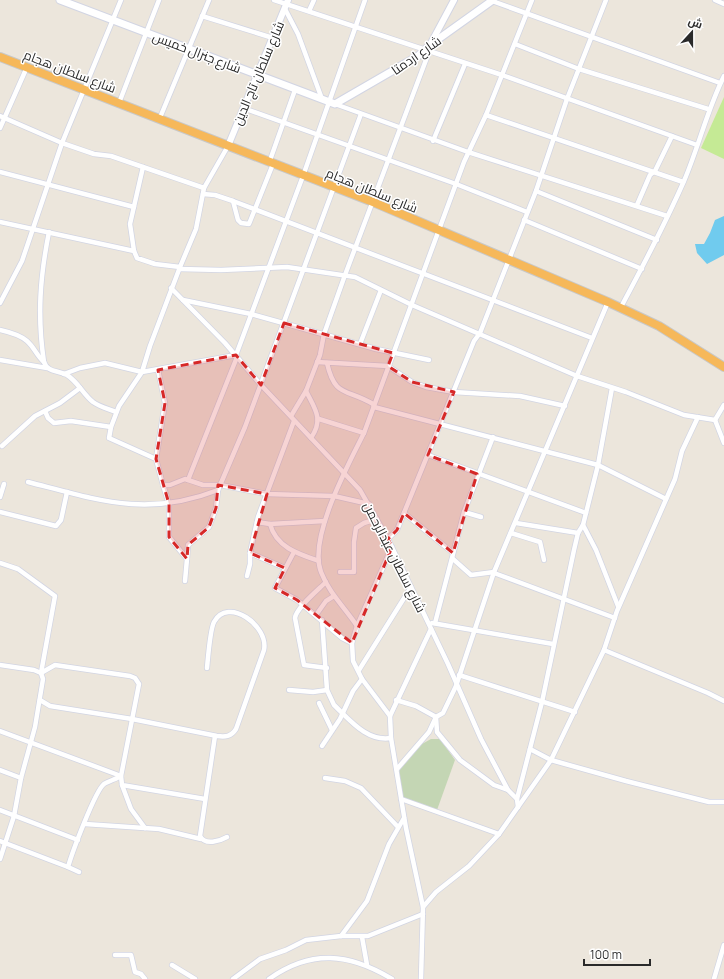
<svg xmlns="http://www.w3.org/2000/svg" width="724" height="979" font-family="Manrope,Cairo,sans-serif">
<rect width="100%" height="100%" fill="#ece6dc"/>
<path fill="#c4d6b4" d="M431 739H440L455 760 437 810 402 798 399 768 422 744Z"/>
<path fill="#c5ea95" d="M724 97V159L701 148Z"/>
<path fill="#70cbee" d="M724 216V255L707 264 697 253 695 244H704L710 233 715 220Z"/>
<g fill="none" stroke-linecap="round" stroke-linejoin="round">
<defs>
<g id="minor">
<path d="M274 0 502 75 697 145"/>
<path d="M715 0 724 4"/>
<path d="M492 1 720 83"/>
<path d="M285 9 298 34 322 99"/>
<path d="M309 11 314 0"/>
<path d="M202 16 273 38"/>
<path d="M515 44 579 69 708 109"/>
<path d="M119 103 159 0"/>
<path d="M335 104 468 152 667 216"/>
<path d="M243 108 456 184 527 212"/>
<path d="M486 115 683 182"/>
<path d="M0 116 62 143 94 154 111 156 204 188"/>
<path d="M159 120 209 0"/>
<path d="M0 128 27 67"/>
<path d="M433 141 465 64"/>
<path d="M269 163 295 90"/>
<path d="M0 172 134 207"/>
<path d="M536 191 657 240"/>
<path d="M203 194 215 195 233 201 592 338"/>
<path d="M233 201 238 220 241 223 249 224 273 164"/>
<path d="M637 205 650 175 655 171 672 136"/>
<path d="M524 220 642 269"/>
<path d="M0 222 134 251 137 258 155 264 180 267 196 229 204 188 228 146"/>
<path d="M49 232C40 277 37 316 44 362 48 373 58 370 67 375 78 382 83 394 93 402 100 407 109 409 116 412"/>
<path d="M134 251 130 224 143 167"/>
<path d="M180 267 150 346 142 372 119 406 111 427 109 438 156 459 163 485H170L185 479 203 485H220L267 494 334 496 369 504"/>
<path d="M179 269 221 270 287 267 355 277 412 305 577 376 626 392 684 415 715 420 724 405"/>
<path d="M171 288 225 343 261 385 360 490 388 539 448 664 481 739 508 790 517 799 518 807"/>
<path d="M183 300 251 314 376 349 429 360"/>
<path d="M0 303 22 261 62 143 121 0"/>
<path d="M621 307C643 266 665 224 684 181 699 146 707 110 724 76"/>
<path d="M0 330C9 332 20 335 27 341 34 347 37 356 44 362"/>
<path d="M360 344 381 290"/>
<path d="M0 360 47 368"/>
<path d="M317 362 388 366 412 382 426 387 454 392 520 396 565 406"/>
<path d="M327 363C335 398 346 388 373 404L374 407 598 465 666 499"/>
<path d="M64 374 80 368 105 363 142 372 236 355 303 176 365 0"/>
<path d="M306 391C315 409 324 419 311 438"/>
<path d="M45 411 48 418 54 423 71 421 111 427"/>
<path d="M291 416 306 391 320 355 324 334 345 275 429 52"/>
<path d="M319 419 364 433"/>
<path d="M715 420 724 443"/>
<path d="M2 446 35 416 60 403 80 388"/>
<path d="M428 455 586 513"/>
<path d="M156 459 165 403 158 370"/>
<path d="M188 480 237 357"/>
<path d="M28 482C98 500 147 518 218 490"/>
<path d="M163 485 169 504V537L187 559 185 581"/>
<path d="M0 497 4 484"/>
<path d="M0 512 56 526 61 520 67 492"/>
<path d="M464 512 481 517"/>
<path d="M404 513 453 553"/>
<path d="M257 522 270 524 325 521"/>
<path d="M516 523 578 533"/>
<path d="M270 524C276 547 298 554 319 561"/>
<path d="M583 525 596 550 618 606"/>
<path d="M511 533 540 542 544 560"/>
<path d="M388 539 397 530 474 341 480 333 536 191 567 99 606 0"/>
<path d="M294 552 275 588 297 600 342 638 352 643"/>
<path d="M250 553 285 568"/>
<path d="M187 559 188 545 209 527 216 508 218 490 245 427 361 114"/>
<path d="M453 559 471 575 494 572"/>
<path d="M0 563 18 569 55 596 41 673 43 679 35 727 21 778 14 816 0 859"/>
<path d="M340 572H354V542L356 528 364 523 377 519"/>
<path d="M494 573 615 618"/>
<path d="M247 576 250 564V553L258 517 294 421"/>
<path d="M326 582C318 590 296 608 295 618L304 665 327 668"/>
<path d="M316 615 326 601 334 596"/>
<path d="M322 620 327 690 334 705C350 720 367 742 391 738"/>
<path d="M432 623 553 644"/>
<path d="M435 623 464 512 493 437"/>
<path d="M357 626C345 608 329 593 321 572 308 538 348 465 364 433L464 162 486 115 532 0"/>
<path d="M604 650 708 693 724 701"/>
<path d="M0 665 34 670 41 673"/>
<path d="M359 670 411 587"/>
<path d="M41 673 55 665 130 676 135 678 139 684 121 776C116 779 109 781 104 784 95 791 72 853 68 867L79 872"/>
<path d="M459 675 575 712"/>
<path d="M289 690 313 692 327 690"/>
<path d="M40 700 50 706 132 719 217 736C225 737 231 737 236 729L264 650C269 626 228 596 214 622 210 630 208 658 207 668"/>
<path d="M396 700 416 706 436 717 437 732 460 760 494 785 508 790"/>
<path d="M319 703 332 730"/>
<path d="M390 716 362 679 353 661 352 643 357 626 392 547"/>
<path d="M0 731 121 776 122 785 205 799"/>
<path d="M215 736 200 836C205 846 220 841 227 837"/>
<path d="M322 746 340 719 353 691 362 679"/>
<path d="M530 749 551 760 626 781 709 802H724"/>
<path d="M397 769 429 732 436 717 443 713 456 686 494 572 608 302"/>
<path d="M0 770 21 778"/>
<path d="M325 778 345 781 361 788 398 827"/>
<path d="M122 785 131 809 145 828"/>
<path d="M401 799 499 834"/>
<path d="M517 799 542 702 574 550 578 533 583 525 598 465 612 388"/>
<path d="M0 810 78 840"/>
<path d="M85 824 159 829 201 839"/>
<path d="M0 841 68 867"/>
<path d="M423 907 406 828 391 738 390 716 431 629"/>
<path d="M341 936 367 901 389 844 404 818"/>
<path d="M362 937 367 965"/>
<path d="M115 955H131L135 972 141 974 145 979"/>
<path d="M172 965 195 979"/>
<path d="M233 979 260 959 286 950 306 940 341 936H368L423 914"/>
<path d="M269 979C311 949 349 953 392 979"/>
<path d="M421 979 423 907 436 892 469 866 499 834 551 760 604 650 617 611 675 479 682 451 698 417"/>
<path d="M714 979 724 945"/>
</g>
<g id="tertiary">
<path d="M430 45 454 0"/>
<path d="M228 146 288 0"/>
</g>
<path id="secondary" d="M60 0 335 104 418 56 430 45 493 0"/>
<path id="trunk" d="M0 57 373 202 608 302 659 326 724 367"/>
</defs>
<use href="#minor" stroke="#d2d5e3" stroke-width="6"/>
<use href="#tertiary" stroke="#d2d5e3" stroke-width="8"/>
<use href="#secondary" stroke="#d2d5e3" stroke-width="9"/>
<use href="#trunk" stroke="#c8c8c8" stroke-width="10"/>
<use href="#minor" stroke="#fff" stroke-width="4.5"/>
<use href="#tertiary" stroke="#fff" stroke-width="6"/>
<use href="#secondary" stroke="#fff" stroke-width="7"/>
<use href="#trunk" stroke="#f6b85a" stroke-width="8"/>
</g>
<path fill="#d62828" fill-opacity="0.2" stroke="#d62828" stroke-width="3" stroke-dasharray="8 5" stroke-linejoin="round" d="M284 323 393 353 388 366 412 382 454 392 428 455 477 474 453 553 404 513 397 530 388 539 392 547 352 643 297 600 275 588 285 568 250 553 267 494 218 485 216 508 209 527 188 545 187 559 169 537V504L156 459 165 403 158 370 236 355 261 385Z"/>
<g text-anchor="middle" stroke-width="3" stroke-linejoin="round" paint-order="stroke">
<g font-size="13" fill="#2a2a2a" stroke="#fff">
<text transform="translate(197 52) rotate(21)" y="5">شارع جنرال خميس</text>
<text transform="translate(416 55) rotate(-35)" y="5">شارع اردمتا</text>
<text transform="translate(70 71) rotate(21)" y="5">شارع سلطان هجام</text>
<text transform="translate(258 73) rotate(-67)" y="5">شارع سلطان تاج الدين</text>
<text transform="translate(372 190) rotate(22)" y="5">شارع سلطان هجام</text>
<text transform="translate(395 557) rotate(63)" y="5">شارع سلطان عبدالرحمن</text>
</g>
</g>
<g transform="translate(692 32) rotate(21)" stroke="#ffffff" stroke-width="3" paint-order="stroke">
<path d="M0-3L7 15L0 10L-7 15Z" fill="#2a2a2a"/>
<text y="-6" font-size="11" font-weight="bold" text-anchor="middle" fill="#2a2a2a">ش</text>
</g>
<path d="M584 959v6h66v-6" fill="none" stroke="#2a2a2a" stroke-width="2"/>
<text x="590" y="959" font-size="12" fill="#2a2a2a" stroke="#ffffff" stroke-width="3" paint-order="stroke">100 m</text>
</svg>
